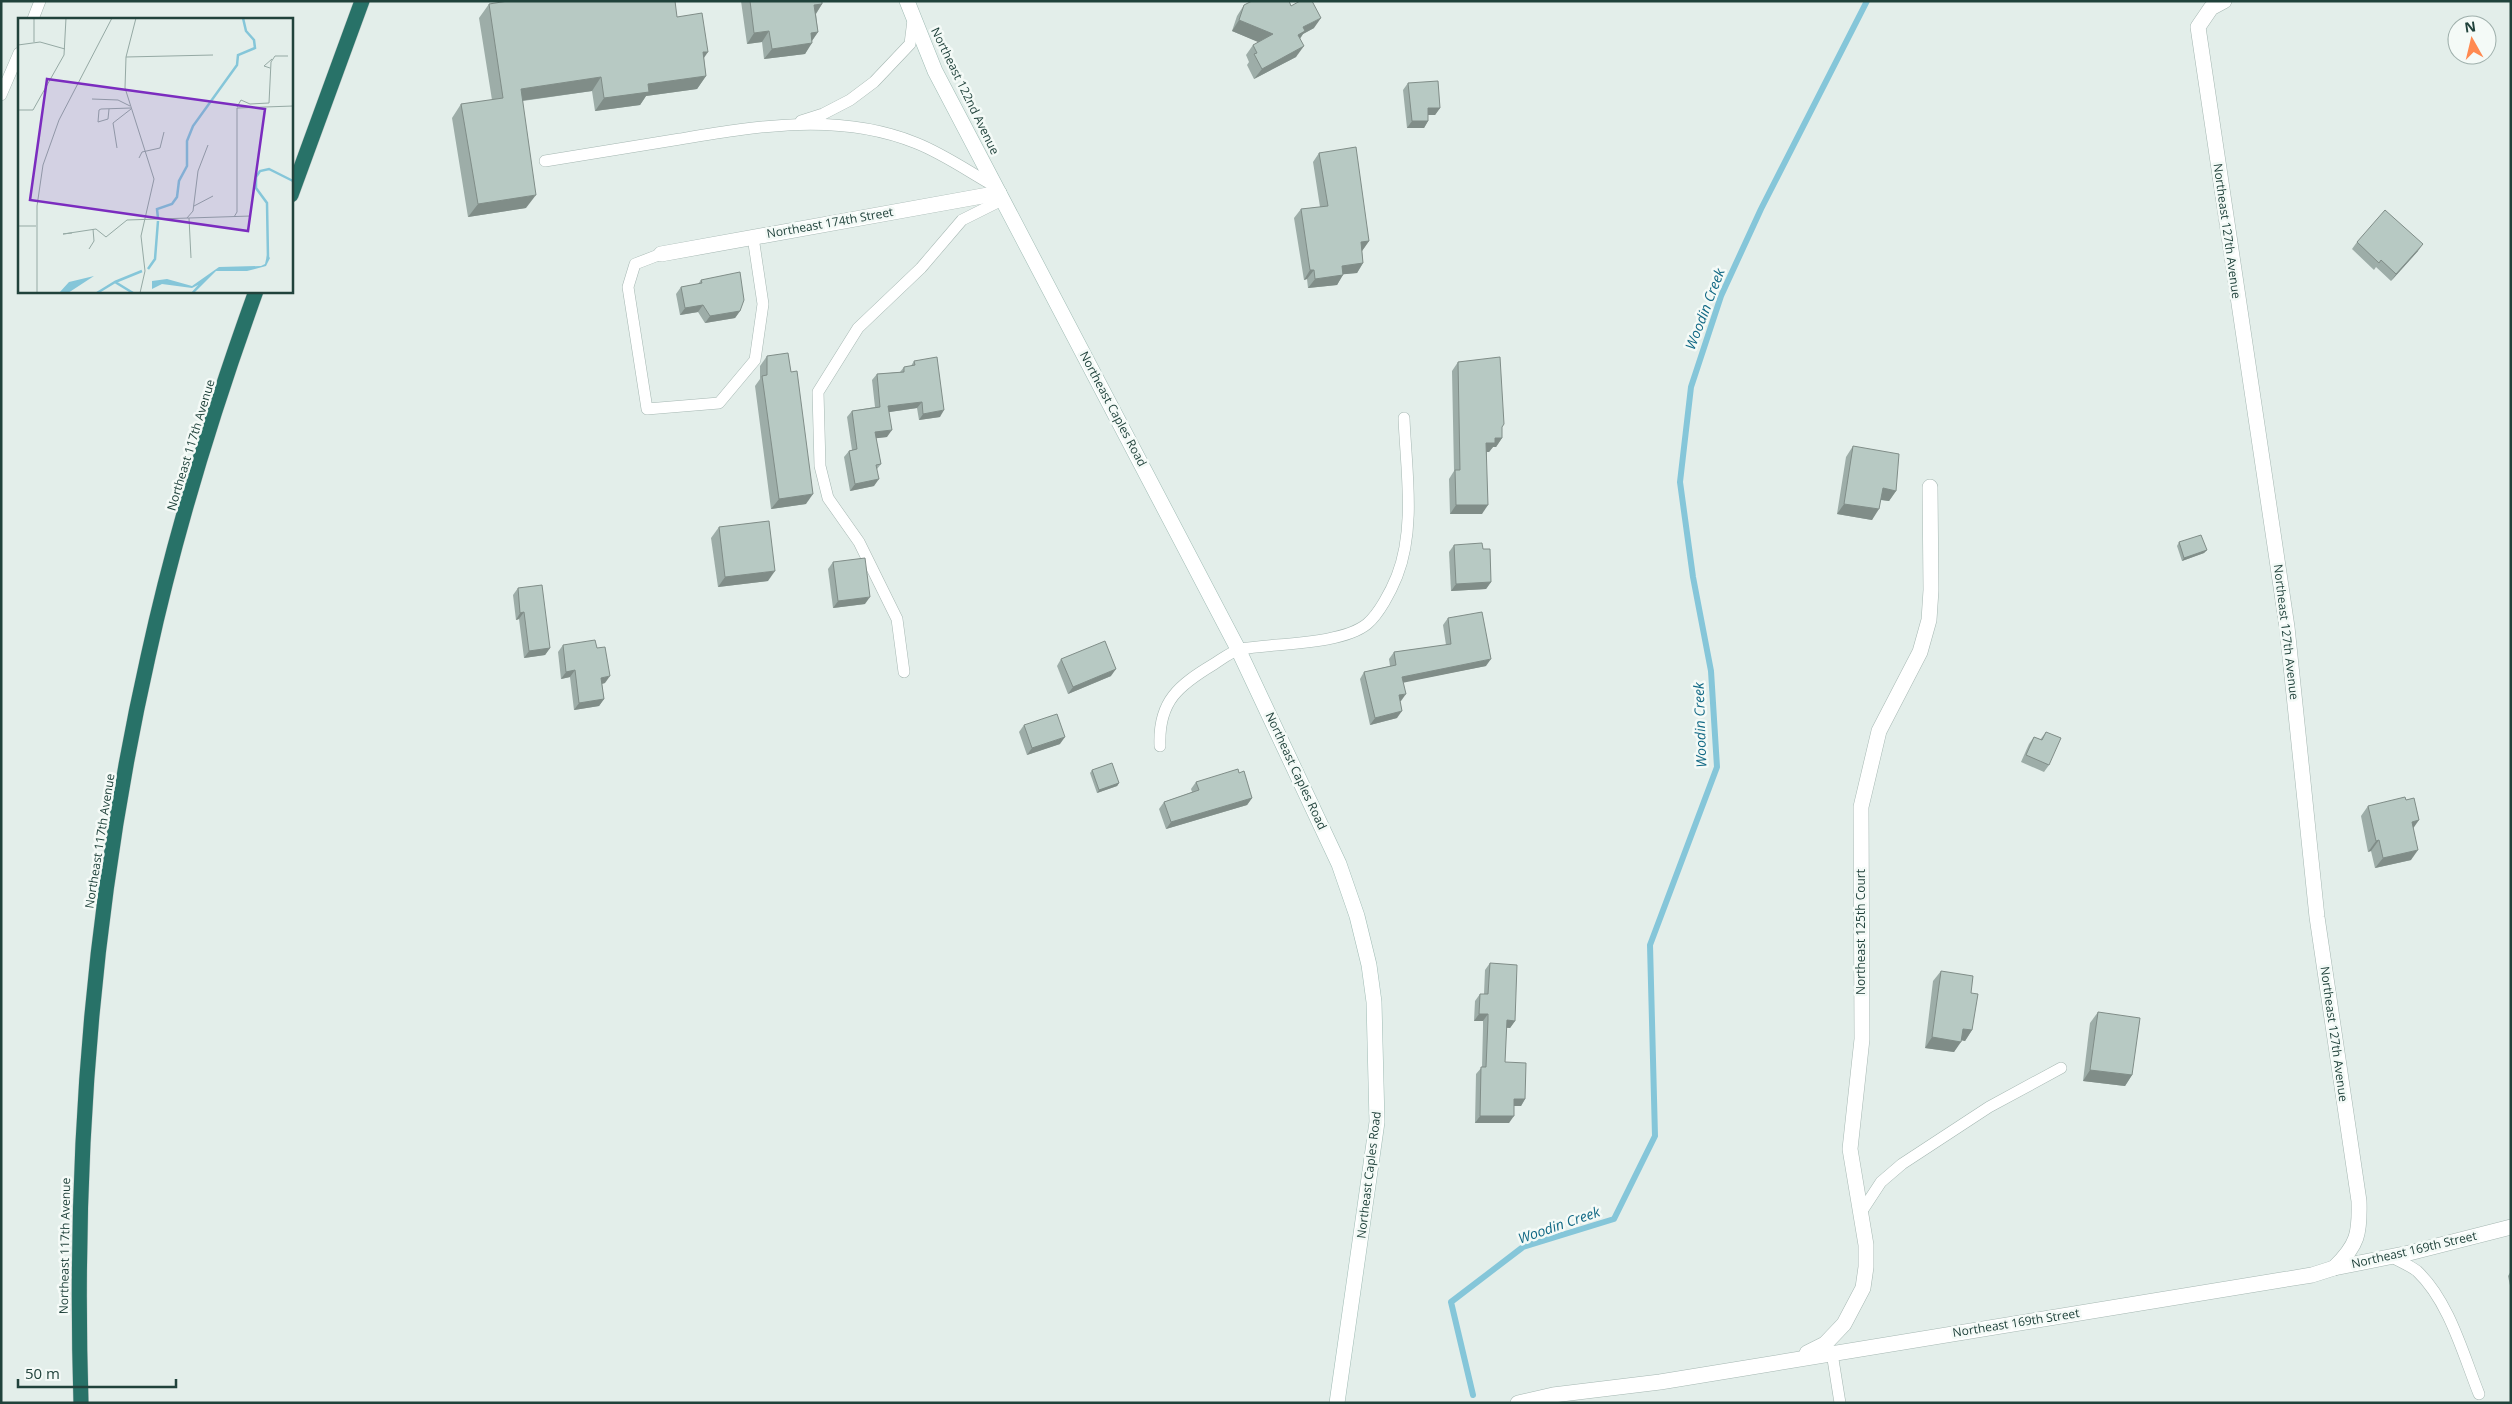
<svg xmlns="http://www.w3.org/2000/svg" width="2512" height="1404" font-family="'Open Sans',sans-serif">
<rect width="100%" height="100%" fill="#e3eeea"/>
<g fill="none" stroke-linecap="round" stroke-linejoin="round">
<path stroke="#85c6d9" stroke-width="6" d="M1473 1395 1451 1302 1523 1247 1614 1219 1655 1136 1650 945 1717 767 1711 671 1693 577 1680 482 1691 387 1721 296 1761 209 1867 1"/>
<defs>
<g id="lane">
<path d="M33 19 40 1"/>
<path d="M1 95 19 53"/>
<path d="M801 121 823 114 850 100 874 82 910 44 913 20"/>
<path d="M545 161C590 154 635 146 680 139 758 126 839 112 916 143 944 154 969 172 996 187"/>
<path d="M661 254 635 264 628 287 647 409 719 403 755 360 763 304 753 237"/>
<path d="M904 672 897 619 859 542 828 498 820 466 818 392 858 328 921 268 962 220 1002 200"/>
<path d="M1160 746C1158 701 1179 685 1214 664 1222 659 1232 651 1241 649 1274 643 1341 645 1367 624 1379 614 1391 591 1397 576 1416 528 1406 469 1404 418"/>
<path d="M1860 1214 1881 1182 1902 1164 1989 1107 2061 1068"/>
<path d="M2390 1256C2399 1261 2409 1265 2417 1271 2449 1301 2463 1354 2479 1394"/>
<path d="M1832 1353 1840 1403"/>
</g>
<g id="street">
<path d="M2224 1 2211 8 2198 27 2287 627 2317 917 2359 1201C2360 1233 2358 1245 2334 1268"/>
<path d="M661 254 999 193"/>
<path d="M1807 1353 1825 1344 1844 1324 1863 1288 1866 1267V1245L1850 1149 1862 1039 1861 807 1879 731 1920 652 1929 620 1931 590 1930 487"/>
<path d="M1518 1403 1553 1395 1660 1382 2312 1275 2334 1268 2409 1253 2511 1227"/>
</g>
<path id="secondary" d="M907 1 935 71 1238 649 1339 864 1357 916 1369 965 1374 1002 1377 1122 1337 1403"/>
<g id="highway">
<path d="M291 195 362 1"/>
<path d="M81 1403C73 1152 93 901 148 657 175 533 213 410 256 291"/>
</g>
</defs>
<use href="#lane" stroke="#a5b7b2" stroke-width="12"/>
<use href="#street" stroke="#a5b7b2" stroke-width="16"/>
<use href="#secondary" stroke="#9fbbb4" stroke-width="16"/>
<use href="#highway" stroke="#c1cac8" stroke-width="16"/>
<use href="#lane" stroke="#fff" stroke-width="11"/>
<use href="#street" stroke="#fff" stroke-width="15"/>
<use href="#secondary" stroke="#fff" stroke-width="15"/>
<use href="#highway" stroke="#287268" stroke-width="15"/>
</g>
<g fill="#9dada8">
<path d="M741 1H822V4L816 14 818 32 812 41 805 54 764 59 762 42 747 44Z"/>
<path d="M489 4 677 17 704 58 706 76 697 89 646 96 640 105 595 111 592 91 523 101 526 208 468 217 452 118 461 104 492 100 479 18Z"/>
<path d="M1244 5 1291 6 1314 28 1303 34 1300 39 1296 57 1254 79 1247 65 1249 62 1246 55 1253 45 1259 42 1232 31 1237 16Z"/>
<path d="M1408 83 1440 108 1435 115H1428V121L1424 128H1407L1403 90Z"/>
<path d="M1319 153 1369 241 1362 251 1363 263 1357 273 1343 274 1337 285 1308 288 1307 279 1304 280 1294 218 1301 209 1320 207 1313 162Z"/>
<path d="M2357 242 2418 251 2391 281 2376 267 2374 270 2352 249Z"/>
<path d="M701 280 740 311 735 318 705 323 698 312 680 315 676 294 681 287 698 284Z"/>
<path d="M767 356 806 504 771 509 755 386 760 379V366Z"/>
<path d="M914 361 940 417 919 420 917 408 889 412 887 437 876 438 881 464 877 469 874 486 850 491 844 457 849 451 852 450 847 417 852 411 875 407 872 380 877 374 900 372 904 367 911 366Z"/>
<path d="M1458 362 1502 428V438L1496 447H1493L1489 452H1487L1482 514H1450L1449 479 1454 471 1452 371Z"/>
<path d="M1853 446 1896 491 1889 501 1881 500 1872 520 1837 514 1846 457Z"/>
<path d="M719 527 768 581 718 587 711 538Z"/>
<path d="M2179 542 2207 550 2204 553 2182 561 2177 546Z"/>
<path d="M1454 545 1483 549 1491 582 1486 589 1451 591 1449 552Z"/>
<path d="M833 562 865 604 833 608 828 569Z"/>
<path d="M518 588 550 648 545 655 524 658 519 619 516 620 513 595Z"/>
<path d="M1448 618 1486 666 1403 682 1397 718 1370 725 1360 679 1364 672 1390 666 1389 659 1394 652 1446 645 1443 625Z"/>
<path d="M563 645 597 648 605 683 602 684 604 699 599 706 574 710 570 677 561 679 558 652Z"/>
<path d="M1061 659 1111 676 1068 694 1057 666Z"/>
<path d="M1024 725 1060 744 1027 755 1019 732Z"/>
<path d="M2046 732 2049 765 2044 772 2021 762 2029 744 2034 737 2040 740Z"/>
<path d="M1092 770 1119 783 1117 786 1097 793 1090 773Z"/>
<path d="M1239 773 1252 798 1247 805 1166 829 1159 809 1164 802 1192 792 1191 789 1196 782Z"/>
<path d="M2368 806 2413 828 2411 860 2375 868 2371 851 2368 852 2361 816Z"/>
<path d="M1490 963 1515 1021 1510 1028H1506L1505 1062 1525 1099 1521 1106H1514L1509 1123H1475L1476 1074 1482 1067 1483 1027V1021H1474L1475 1001 1480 994H1484L1485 970Z"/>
<path d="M1941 971 1971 993 1972 1030 1965 1041 1961 1040 1954 1052 1925 1048 1933 981Z"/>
<path d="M2098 1012 2132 1075 2125 1086 2083 1081 2090 1023Z"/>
<path d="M2511 1271V1290L2508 1276Z"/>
</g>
<g fill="#808d88">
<path d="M822 4 815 15 814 5Z"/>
<path d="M1321 18 1314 28 1303 34 1298 41V35L1303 27Z"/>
<path d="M1239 20 1273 34 1265 45 1232 31Z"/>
<path d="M769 31 762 42 747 44 754 33Z"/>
<path d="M818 32 811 42V33Z"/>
<path d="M812 43 805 54 764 59 772 49Z"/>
<path d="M1304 46 1296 57 1254 79 1262 69Z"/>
<path d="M703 52H708L699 65Z"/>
<path d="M706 76 697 89 646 96 640 105 595 111 604 98 648 84Z"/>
<path d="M601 77 592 91 512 102 521 89Z"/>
<path d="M1428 108H1440L1435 115H1423Z"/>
<path d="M1412 121H1428L1424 128H1407Z"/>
<path d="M536 195 526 208 468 217 478 204Z"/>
<path d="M1369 241 1362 251 1354 252 1361 242Z"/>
<path d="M2423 244 2418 251 2391 281 2396 274Z"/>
<path d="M1363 263 1357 273 1336 275 1342 266Z"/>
<path d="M1310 270H1314L1307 279 1304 280Z"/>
<path d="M1343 275 1337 285 1308 288 1315 279Z"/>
<path d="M703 305 698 312 680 315 685 308Z"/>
<path d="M740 311 735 318 705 323 710 316Z"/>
<path d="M922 402 917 408 883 413 888 406Z"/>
<path d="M944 410 940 417 919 420 923 414Z"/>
<path d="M892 430 887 437 870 439 875 432Z"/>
<path d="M1495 438H1502L1496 447H1493L1489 452H1480L1486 443Z"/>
<path d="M879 479 874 486 850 491 855 484Z"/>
<path d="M1883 488 1896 491 1889 501 1875 499Z"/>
<path d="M813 494 806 504 771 509 779 499Z"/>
<path d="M1844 504 1879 509 1872 520 1837 514Z"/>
<path d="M1456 505H1488L1482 514H1450Z"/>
<path d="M2207 550 2204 553 2182 561 2184 558Z"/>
<path d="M775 571 768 581 718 587 725 577Z"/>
<path d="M1491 582 1486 589 1451 591 1456 584Z"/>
<path d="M870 597 865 604 833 608 838 601Z"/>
<path d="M524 612 519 619 516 620 520 613Z"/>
<path d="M550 648 545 655 524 658 529 651Z"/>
<path d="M1491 659 1486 666 1397 684 1402 677Z"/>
<path d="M1116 669 1111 676 1068 694 1073 687Z"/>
<path d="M575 670 570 677 561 679 566 672Z"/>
<path d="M610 676 605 683 596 685 601 678Z"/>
<path d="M1406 694 1401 701 1394 702 1399 695Z"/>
<path d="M604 699 599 706 574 710 579 703Z"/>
<path d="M1402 711 1397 718 1370 725 1375 718Z"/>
<path d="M1065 737 1060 744 1027 755 1032 748Z"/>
<path d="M1119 783 1117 786 1097 793 1099 790Z"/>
<path d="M1252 798 1247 805 1166 829 1171 822Z"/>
<path d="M2419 820 2412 830V822Z"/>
<path d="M2379 840 2371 851 2368 852 2376 841Z"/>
<path d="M2418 850 2411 860 2375 868 2383 858Z"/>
<path d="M1479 1014H1488L1483 1021H1474Z"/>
<path d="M1507 1020 1515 1021 1510 1028 1502 1027Z"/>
<path d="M1963 1029 1972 1030 1965 1041 1956 1039Z"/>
<path d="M1932 1037 1961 1042 1954 1052 1925 1048Z"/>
<path d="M2090 1070 2132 1075 2125 1086 2083 1081Z"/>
<path d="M1514 1099H1525L1521 1106H1509Z"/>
<path d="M1480 1116H1514L1509 1123H1475Z"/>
</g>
<g fill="#b7c9c3" stroke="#808d88">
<path d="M508 1H675L677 17 702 13 708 52H703L706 76 648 84 649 92 604 98 601 77 521 89 536 195 478 204 461 104 503 98 489 4Z"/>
<path d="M750 1H822V4L814 5 818 32 811 33 812 43 772 49 769 31 754 33Z"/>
<path d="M1252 1H1289L1291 6 1300 1H1312L1321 18 1303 27 1305 31 1298 35 1304 46 1262 69 1254 54 1257 53 1253 45 1273 34 1239 20 1244 5Z"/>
<path d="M1438 81 1440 108H1428V121H1412L1408 83Z"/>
<path d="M1356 147 1369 241 1361 242 1363 263 1342 266 1343 275 1315 279 1314 270H1310L1301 209 1328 206 1319 153Z"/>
<path d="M2385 210 2423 244 2396 274 2381 260 2379 263 2357 242Z"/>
<path d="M740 272 744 300 740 311 710 316 703 305 685 308 681 287 702 283 701 280Z"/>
<path d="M788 353 791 372 797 371 813 494 779 499 762 376 767 375V356Z"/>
<path d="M937 357 944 410 923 414 922 402 888 406 892 430 875 432 881 464 876 465 879 479 855 484 849 451 857 449 852 411 880 407 877 374 904 372V367L915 365 914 361Z"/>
<path d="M1500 357 1504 424 1502 427V438H1495V443H1486L1488 505H1456L1455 470H1460L1458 362Z"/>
<path d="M1853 446 1899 454 1896 491 1883 488 1879 509 1844 504Z"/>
<path d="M769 521 775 571 725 577 719 527Z"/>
<path d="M2201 535 2207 550 2184 558 2179 542Z"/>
<path d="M1482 543 1483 549H1490L1491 582 1456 584 1454 545Z"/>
<path d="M865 558 870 597 838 601 833 562Z"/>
<path d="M542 585 550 648 529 651 524 612 520 613 518 588Z"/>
<path d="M1482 612 1491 659 1402 677 1406 694 1399 695 1402 711 1375 718 1364 672 1396 665 1394 652 1451 644 1448 618Z"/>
<path d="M595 640 597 648 605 647 610 676 601 678 604 699 579 703 575 670 566 672 563 645Z"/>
<path d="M1105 641 1116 669 1073 687 1061 659Z"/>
<path d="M1057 714 1065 737 1032 748 1024 725Z"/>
<path d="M2046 732 2061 738 2049 765 2026 755 2034 737 2042 740Z"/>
<path d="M1112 763 1119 783 1099 790 1092 770Z"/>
<path d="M1238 769 1239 773 1244 771 1252 798 1171 822 1164 802 1199 790 1196 782Z"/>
<path d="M2405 797 2406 800 2414 798 2419 820 2412 822 2418 850 2383 858 2379 840 2376 841 2368 806Z"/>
<path d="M1490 963 1517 965 1515 1021 1507 1020 1505 1062 1526 1063 1525 1099H1514V1116H1480L1481 1067H1486L1488 1020V1014H1479L1480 994H1488Z"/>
<path d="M1941 971 1973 976 1971 993 1978 994 1972 1030 1963 1029 1961 1042 1932 1037Z"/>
<path d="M2098 1012 2140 1018 2132 1075 2090 1070Z"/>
</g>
<g text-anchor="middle" stroke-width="5" stroke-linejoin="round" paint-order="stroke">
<g font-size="12" fill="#20423b" stroke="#f4faf7">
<text transform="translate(965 91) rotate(64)" y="4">Northeast 122nd Avenue</text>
<text transform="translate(830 223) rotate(-10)" y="4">Northeast 174th Street</text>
<text transform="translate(2227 231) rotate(82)" y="4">Northeast 127th Avenue</text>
<text transform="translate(1113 409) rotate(62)" y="4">Northeast Caples Road</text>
<text transform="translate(191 445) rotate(-73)" y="4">Northeast 117th Avenue</text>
<text transform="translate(2286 632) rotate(83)" y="4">Northeast 127th Avenue</text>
<text transform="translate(1296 771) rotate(65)" y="4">Northeast Caples Road</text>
<text transform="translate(100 841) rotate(-81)" y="4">Northeast 117th Avenue</text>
<text transform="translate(1861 932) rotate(-90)" y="4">Northeast 125th Court</text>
<text transform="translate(2334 1034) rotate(82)" y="4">Northeast 127th Avenue</text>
<text transform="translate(1369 1175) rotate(-83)" y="4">Northeast Caples Road</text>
<text transform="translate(65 1246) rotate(-89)" y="4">Northeast 117th Avenue</text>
<text transform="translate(2414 1250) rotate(-13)" y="4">Northeast 169th Street</text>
<text transform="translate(2016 1323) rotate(-9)" y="4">Northeast 169th Street</text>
</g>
<g font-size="14" font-style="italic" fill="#126985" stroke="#f4faf7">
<text transform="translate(1705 309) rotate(-69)" y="5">Woodin Creek</text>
<text transform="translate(1700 725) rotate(-92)" y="5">Woodin Creek</text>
<text transform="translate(1559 1225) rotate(-19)" y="5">Woodin Creek</text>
</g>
</g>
<g transform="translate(18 18)">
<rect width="275" height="275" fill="#e3eeea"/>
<path d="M249 237 252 240 248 248 229 253H198L176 275H173L180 267 174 270 144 266 134 271V263L149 261 174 268 201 249 243 248 247 246ZM76 258 50 275H41L51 264Z" fill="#85c6d9"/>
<path fill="none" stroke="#85c6d9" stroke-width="2.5" d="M140 200 139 191 154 186 159 179 161 163 169 148V123L175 108 219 47 220 37 237 30 236 22 228 13 225 0M250 240 249 185 238 170V159L242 153 251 151 275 163M130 251 137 241 140 203M97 264 124 253M79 275 97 264 115 275"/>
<path fill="none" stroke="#95a9a4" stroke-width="1" d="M118 0 108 39 107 70 136 161 123 218 127 253 122 275M16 24V0M0 27 22 24 47 31M108 39 195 37M252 50 246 48 254 41M74 81 100 82 112 88M219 89 223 82 232 86 251 85 253 44 257 38H270M91 91 90 101 80 104 81 92 83 91 113 90M0 92H15L46 37 48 0M99 130 95 105 113 91M121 140 124 134 142 130 146 114M176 188 195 178M216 199 219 194V90L275 88M169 200 175 193 180 153 190 127M171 200 173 240M0 208H18M54 215 45 216 78 211 88 219 109 202 233 198M71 231 76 223 75 211M19 275V188L25 147 41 102 94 0"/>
<path fill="#7b2cbf" fill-opacity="0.15" stroke="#7b2cbf" stroke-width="2.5" d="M29 61 247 91 230 213 12 182Z"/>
<rect width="275" height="275" fill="none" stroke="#20423b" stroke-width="2.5"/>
</g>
<rect width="2512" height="1404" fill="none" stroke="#20423b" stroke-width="5"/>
<g transform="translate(2472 40) rotate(352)"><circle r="24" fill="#f4faf7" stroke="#9fb0ac"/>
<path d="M0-4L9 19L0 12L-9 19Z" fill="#ff8950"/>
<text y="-8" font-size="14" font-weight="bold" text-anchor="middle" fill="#20423b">N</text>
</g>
<path d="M18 1379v8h158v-8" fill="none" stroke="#20423b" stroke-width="2.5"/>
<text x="25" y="1379" font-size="15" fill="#20423b" stroke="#f4faf7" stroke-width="4" paint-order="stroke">50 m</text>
</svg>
